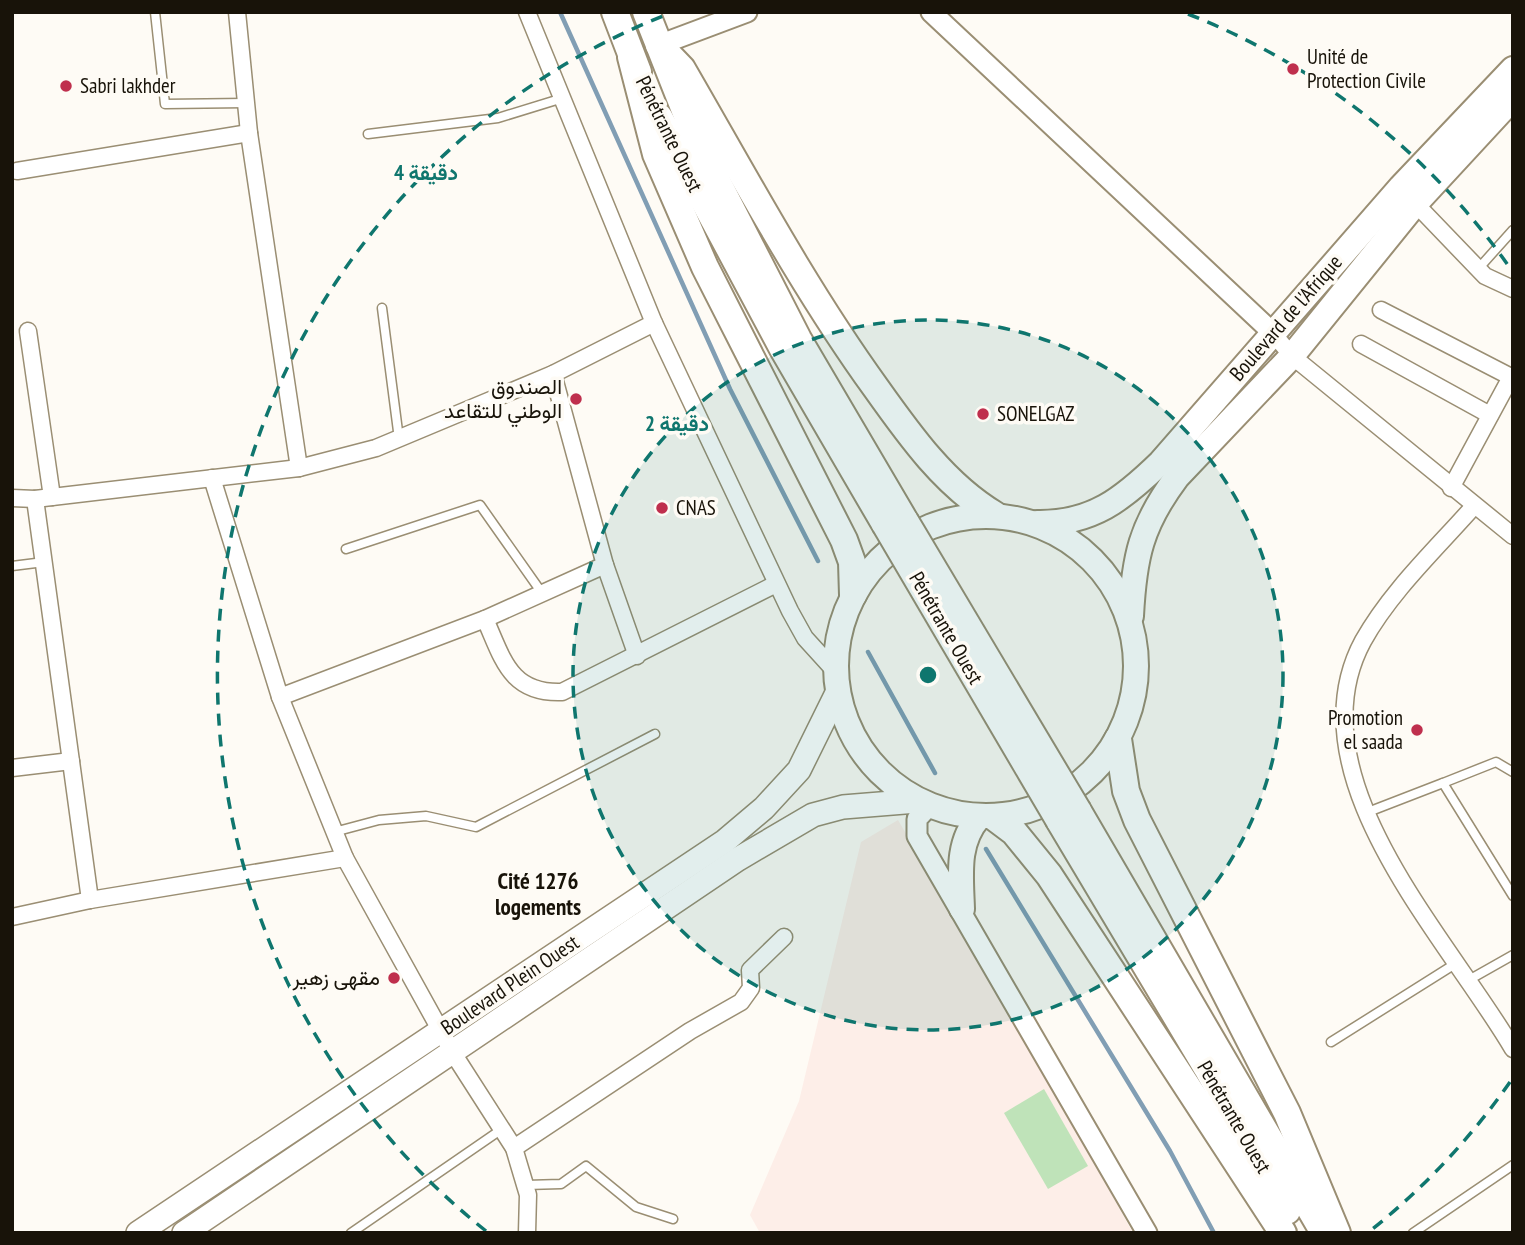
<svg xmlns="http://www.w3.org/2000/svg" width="1525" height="1245" font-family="'PT Sans Narrow',Vazirmatn,sans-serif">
<rect width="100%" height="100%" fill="#fefbf5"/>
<path fill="#fdeee8" d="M898 820 997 988 1133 1233H760L750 1215 799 1101 861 842Z"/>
<path fill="#bfe3b9" d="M1044 1089 1088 1166 1048 1189 1004 1113Z"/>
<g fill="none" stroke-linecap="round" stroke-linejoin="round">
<g stroke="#819eb4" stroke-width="4.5">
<path d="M560 12 730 389 818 561"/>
<path d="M868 652 935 773"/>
<path d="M986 849 1170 1151 1214 1233"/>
</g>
<defs>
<g id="service">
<path d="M155 12 165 104 246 103"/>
<path d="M368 134 498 118 563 98"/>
<path d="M1478 269 1513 230"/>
<path d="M382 308 399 439"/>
<path d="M346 549 480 505 542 593"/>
<path d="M12 566 44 562"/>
<path d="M1443 783 1496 762 1513 772"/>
<path d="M1368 812 1443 783 1513 896"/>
<path d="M334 832 379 820 426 816 476 827 655 734"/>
<path d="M1467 981 1513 955"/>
<path d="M1331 1042 1455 964"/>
<path d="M526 1185 561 1184 586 1166 636 1207 673 1219"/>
<path d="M351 1233 502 1129"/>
<path d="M1413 1233 1513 1165"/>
</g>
<g id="minor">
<path d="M237 12 249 133 299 468"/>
<path d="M527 12 654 323 790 611 805 638 835 671"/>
<path d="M17 171 249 133"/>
<path d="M1411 199 1485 276 1513 289"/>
<path d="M1381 310 1513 378"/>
<path d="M28 331 52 497"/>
<path d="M1272 332 1292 356 1513 536"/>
<path d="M1361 344 1490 415"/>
<path d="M553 374 605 565 637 656"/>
<path d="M212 478 280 697 345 858 453 1053 514 1148 528 1195 527 1233"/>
<path d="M1451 488 1511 377"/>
<path d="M12 498 35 499 299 468 376 448 553 374 654 323"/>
<path d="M35 499 90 900"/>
<path d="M1474 506C1436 549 1391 591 1363 641 1290 776 1449 939 1513 1049"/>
<path d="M485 619C503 659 510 694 562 692L776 584"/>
<path d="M280 697 485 619 605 565"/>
<path d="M12 768 71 761"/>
<path d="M12 917 90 900 345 858"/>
<path d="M514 1148 690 1031 741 1002 751 988 750 970 784 937"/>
</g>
<g id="tertiary">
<path d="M931 12 1272 332"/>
<path d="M659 45 747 12"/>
<path d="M929 806 917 819V836L1147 1233"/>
</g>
<g id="secondary">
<path d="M138 1233 725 841 764 808 799 770 837 693"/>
<path d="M184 1233 738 859 813 815 843 807 917 801"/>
</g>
<g id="primary">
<circle cx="986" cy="666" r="150"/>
<path d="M1037 523C1092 524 1123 499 1161 462L1401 187 1513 69"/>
<path d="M1131 616C1134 557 1141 525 1177 477L1292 356 1415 204 1513 98"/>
<path d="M962 909C961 876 956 843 979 817"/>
</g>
<g id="trunk">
<path d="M615 12 638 72"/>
<path d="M646 12 699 146 798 339 905 521"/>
<path d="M659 45 682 69C744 176 803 287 876 388 910 436 945 485 995 515"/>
<path d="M631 57 656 154 705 267 844 540 852 562 853 595"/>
<path d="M659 117 783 349 885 524"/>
<path d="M1118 739 1126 791 1137 820 1287 1113 1337 1233"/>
<path d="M1078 811 1323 1231"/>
<path d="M994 817 1014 832 1049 875 1283 1233"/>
<path d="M1059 820 1207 1068 1287 1211"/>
</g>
</defs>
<use href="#service" stroke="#9a8e73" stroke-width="11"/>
<use href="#minor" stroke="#9a8e73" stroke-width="19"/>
<use href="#tertiary" stroke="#9a8e73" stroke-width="23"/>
<use href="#secondary" stroke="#9a8e73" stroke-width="26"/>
<use href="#primary" stroke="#9a8e73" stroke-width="28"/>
<use href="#trunk" stroke="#9a8e73" stroke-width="30"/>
<use href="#service" stroke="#fff" stroke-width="8"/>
<use href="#minor" stroke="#fff" stroke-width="16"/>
<use href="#tertiary" stroke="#fff" stroke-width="19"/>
<use href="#secondary" stroke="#fff" stroke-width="23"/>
<use href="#primary" stroke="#fff" stroke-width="24"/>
<use href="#trunk" stroke="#fff" stroke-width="26"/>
<defs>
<g id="trunk-bridge">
<path d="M905 521 1078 811"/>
<path d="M885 524 1059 820"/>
</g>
</defs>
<use href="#trunk-bridge" stroke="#9a8e73" stroke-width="30" stroke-linecap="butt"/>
<use href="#trunk-bridge" stroke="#fff" stroke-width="26"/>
</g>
<circle cx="928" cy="675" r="355" fill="#0f766e" fill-opacity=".12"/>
<g fill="none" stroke="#0f766e" stroke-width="3.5" stroke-dasharray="12 9">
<circle cx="928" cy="675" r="355"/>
<path d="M1510 1082A710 710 0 0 1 1370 1231M486 1231A710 710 0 0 1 668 14M1188 14A710 710 0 0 1 1510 268"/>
</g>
<g fill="#bf2f4d" stroke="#fefbf5" stroke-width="2.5">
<circle cx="1293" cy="69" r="7"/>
<circle cx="66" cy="86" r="7"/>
<circle cx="576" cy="399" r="7"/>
<circle cx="983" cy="414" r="7"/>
<circle cx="662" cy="508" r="7"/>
<circle cx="1417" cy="730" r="7"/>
<circle cx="394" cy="978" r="7"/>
</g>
<g text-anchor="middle" stroke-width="7" stroke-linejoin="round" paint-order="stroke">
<g font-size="21" fill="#181309" stroke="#fefbf5" text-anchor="start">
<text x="1307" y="64">Unité de<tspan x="1307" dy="24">Protection Civile</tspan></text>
<text x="80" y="93">Sabri lakhder</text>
<text x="562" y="394" text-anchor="end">الصندوق<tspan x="562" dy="24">الوطني للتقاعد</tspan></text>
<text x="997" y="421">SONELGAZ</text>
<text x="676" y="515">CNAS</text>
<text x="1403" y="725" text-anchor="end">Promotion<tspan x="1403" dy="24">el saada</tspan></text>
<text x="380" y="985" text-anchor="end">مقهى زهير</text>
</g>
<g font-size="21" fill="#181309" stroke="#fefbf5">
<text transform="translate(669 134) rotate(64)" y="7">Pénétrante Ouest</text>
<text transform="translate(1286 318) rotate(-49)" y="7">Boulevard de l'Afrique</text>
<text transform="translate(946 628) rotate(60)" y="7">Pénétrante Ouest</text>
<text transform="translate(510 985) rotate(-34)" y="7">Boulevard Plein Ouest</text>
<text transform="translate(1234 1117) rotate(60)" y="7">Pénétrante Ouest</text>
</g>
<g font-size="23" font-weight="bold" fill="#181309" stroke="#fefbf5">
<text x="538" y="889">Cité 1276<tspan x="538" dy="26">logements</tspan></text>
</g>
</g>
<circle cx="928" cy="675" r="10" fill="#0f766e" stroke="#fefbf5" stroke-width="3.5"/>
<g font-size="21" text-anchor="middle" font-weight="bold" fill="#0f766e" stroke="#fefbf5" stroke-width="7" stroke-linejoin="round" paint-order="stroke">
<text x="426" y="180">4 دقيقة</text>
<text x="677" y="431">2 دقيقة</text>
</g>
<rect width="1525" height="1245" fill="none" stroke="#181309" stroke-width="28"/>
</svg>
